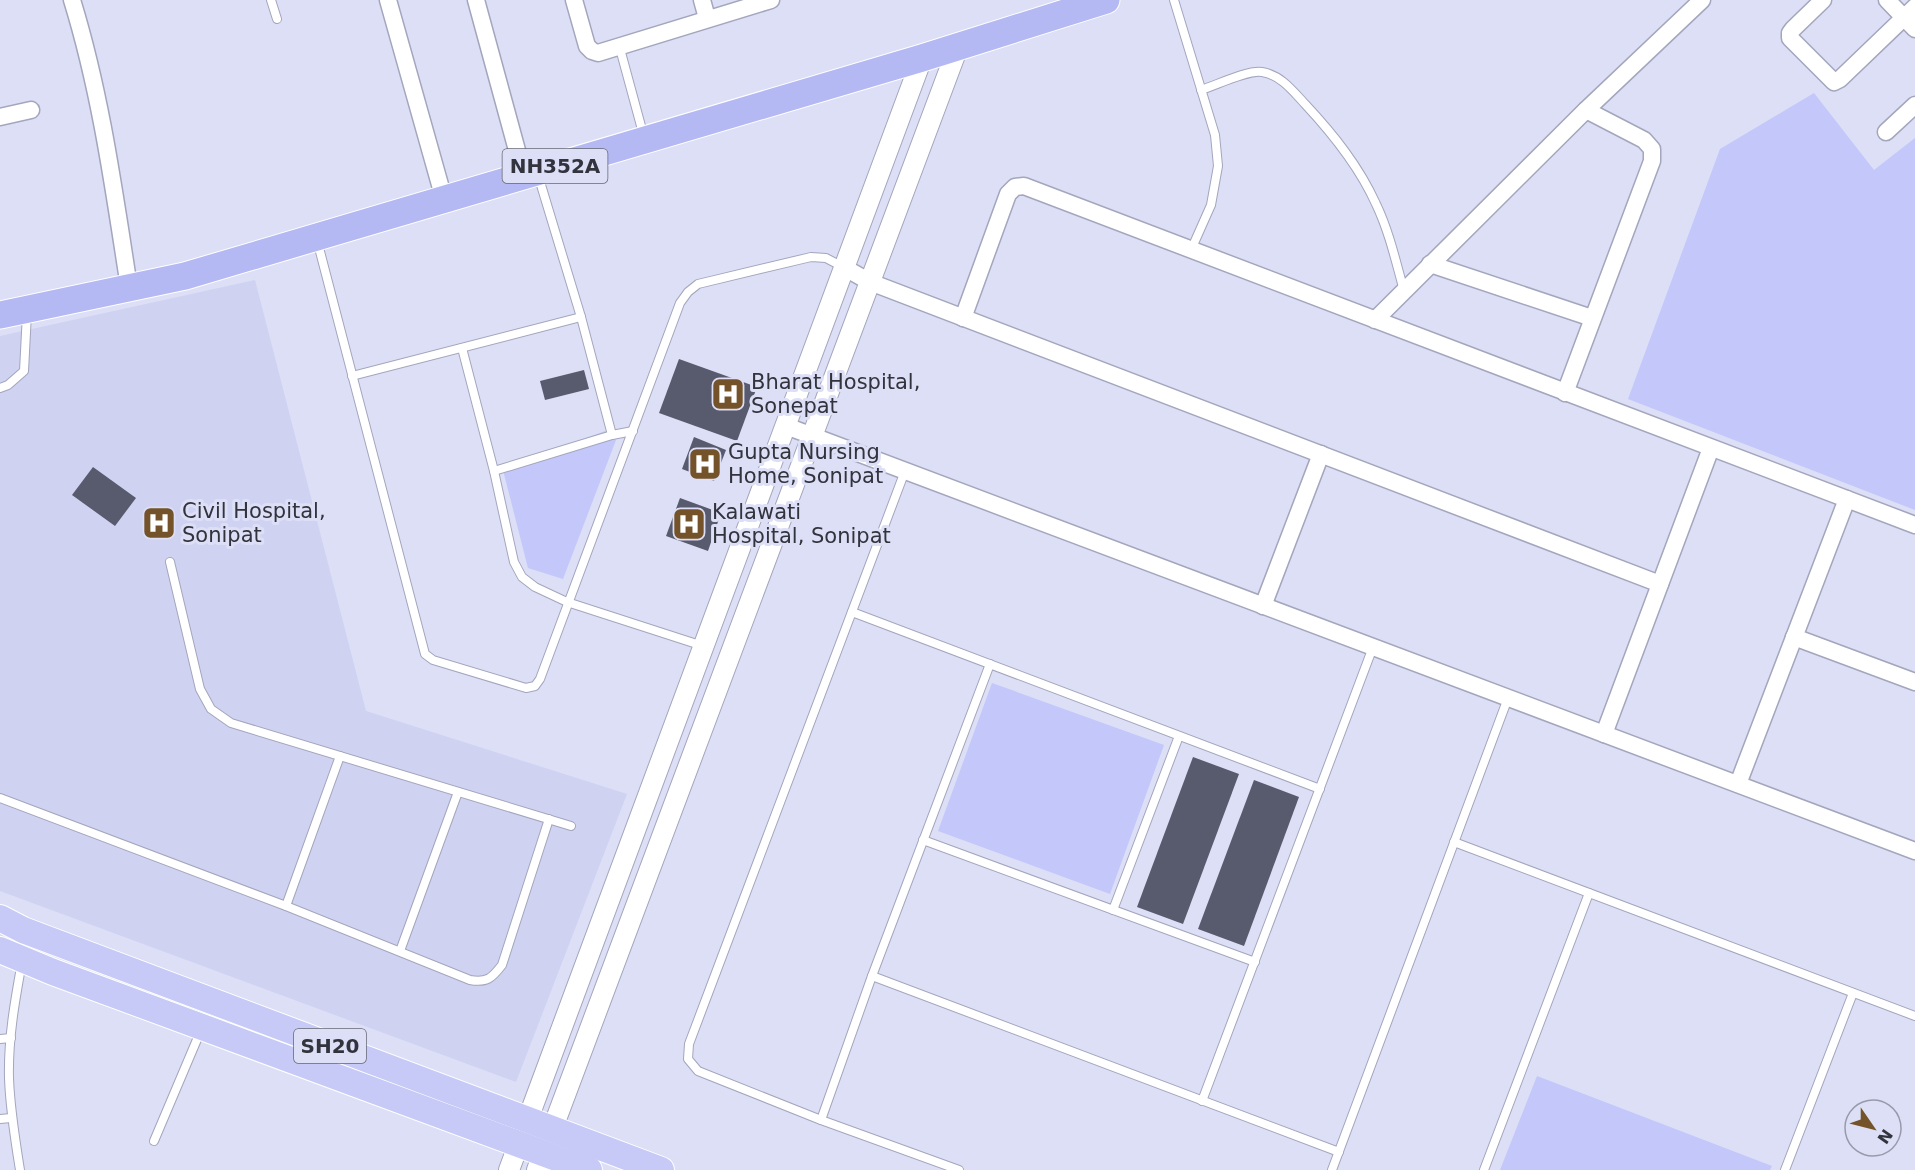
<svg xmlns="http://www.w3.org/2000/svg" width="1915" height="1170" font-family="'DejaVu Sans',sans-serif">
<rect width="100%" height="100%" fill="#dcdff6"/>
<path fill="#cfd2f1" d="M255 280 366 711 627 794 516 1082 0 891V336Z"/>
<g fill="#c3c7fa">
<path d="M1814 93 1874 170 1915 138V510L1628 399 1720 149Z"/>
<path d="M605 431 616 440 563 579 528 568 503 470Z"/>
<path d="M992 683 1164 745 1110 894 938 831Z"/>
<path d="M1537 1076 1772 1166 1770 1170H1500Z"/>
</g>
<g fill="#585a6e">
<path d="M679 359 757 387 737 441 659 413Z"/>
<path d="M584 370 589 389 545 400 540 381Z"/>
<path d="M694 437 726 450 714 481 682 469Z"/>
<path d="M93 467 136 498 115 526 72 495Z"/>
<path d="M680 498 721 513 708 551 666 536Z"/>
<path d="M1193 757 1239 774 1183 924 1137 907Z"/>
<path d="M1254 780 1299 797 1244 946 1198 929Z"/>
</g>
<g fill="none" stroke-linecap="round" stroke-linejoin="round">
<defs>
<g id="service">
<path d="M271 0 277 19"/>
<path d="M1174 0 1215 135 1218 166 1211 205 1191 250"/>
<path d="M619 45 644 137"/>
<path d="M1201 90C1217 85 1247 70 1262 72 1281 75 1293 91 1305 104 1333 134 1359 166 1376 204 1389 231 1396 262 1404 291"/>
<path d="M538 175 581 317 612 435 633 431"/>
<path d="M317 240 425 654 433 660 526 688 535 686 540 679 680 303 688 292 698 284 811 257 826 258 845 268"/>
<path d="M462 348 494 471 514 562 522 577 535 587 567 602 703 646"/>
<path d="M352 376 581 317"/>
<path d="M0 388 8 385 24 371 27 313"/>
<path d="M494 471 612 435"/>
<path d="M905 471 689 1044 688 1059 698 1071 821 1120 959 1170"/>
<path d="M170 562 200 689 211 709 231 723 571 826"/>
<path d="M852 612 1320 789"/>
<path d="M0 798 286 906 470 980C487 983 492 978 502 965L549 819"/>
<path d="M923 840 1255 962"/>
<path d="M1454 842 1915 1016"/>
<path d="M286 906 340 756"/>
<path d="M1113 910 1179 736"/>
<path d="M400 951 458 792"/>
<path d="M872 976 1339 1152"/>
<path d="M0 1039 11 1038"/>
<path d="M1202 1101 1373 647"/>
<path d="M0 1119 11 1118"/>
<path d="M821 1120 872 976 990 664"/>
<path d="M154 1141 201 1030"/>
<path d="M20 1170C15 1139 10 1109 9 1078 8 1039 15 1000 22 962"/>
<path d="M1332 1170 1508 698"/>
<path d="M1484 1170 1589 893"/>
<path d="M1785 1170 1853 993"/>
</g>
<g id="minor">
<path d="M72 0C101 94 114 191 129 287"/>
<path d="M388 0 444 199"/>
<path d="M476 0 524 176"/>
<path d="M574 0 587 46 592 51 598 53 771 0"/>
<path d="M702 0 707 18"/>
<path d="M1823 0 1793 29 1790 33V38L1834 82 1840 79 1915 7"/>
<path d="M1887 0 1915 29"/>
<path d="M0 117 31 110"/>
<path d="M1886 132 1915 105"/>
<path d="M1430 264 1592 318"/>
<path d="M845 268 870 282 1660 584"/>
<path d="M963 318 1008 194 1015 187 1024 186 1915 525"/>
<path d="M1375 320 1586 110 1702 0"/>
<path d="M1565 393 1652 161V149L1644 140 1586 110"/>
<path d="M786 426 1915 851"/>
<path d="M1263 606 1321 454"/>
<path d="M1794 637 1915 682"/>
<path d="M1604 734 1711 448"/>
<path d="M1738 784 1847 499"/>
</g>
<g id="tertiary">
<path d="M509 1170 922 58"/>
<path d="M537 1170 958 47"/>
</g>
<g id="primary">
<path d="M0 918 23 930 661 1170"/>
<path d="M0 950 53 972 589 1170"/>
</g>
<path id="trunk" d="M0 315 185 276 922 58 1106 0"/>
</defs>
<use href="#service" stroke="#a3a6bc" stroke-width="10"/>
<use href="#minor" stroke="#a3a6bc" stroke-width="19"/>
<use href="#tertiary" stroke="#a3a6bc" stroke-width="22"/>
<use href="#primary" stroke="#fff" stroke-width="28"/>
<use href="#trunk" stroke="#fff" stroke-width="29"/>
<use href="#service" stroke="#fff" stroke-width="8"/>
<use href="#minor" stroke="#fff" stroke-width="16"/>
<use href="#tertiary" stroke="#fff" stroke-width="20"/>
<use href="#primary" stroke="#c7caf6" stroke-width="26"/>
<use href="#trunk" stroke="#b4b8f3" stroke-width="27"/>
</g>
<defs>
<symbol id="hospital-square" viewBox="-11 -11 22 22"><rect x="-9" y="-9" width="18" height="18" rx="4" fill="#74532a" stroke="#dcdff6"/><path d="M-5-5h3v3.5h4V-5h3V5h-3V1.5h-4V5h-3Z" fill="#fff"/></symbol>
</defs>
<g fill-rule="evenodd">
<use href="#hospital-square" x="709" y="375" width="38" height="38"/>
<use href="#hospital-square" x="686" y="445" width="38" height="38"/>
<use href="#hospital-square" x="140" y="504" width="38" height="38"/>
<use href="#hospital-square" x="670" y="505" width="38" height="38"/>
</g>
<g text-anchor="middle" stroke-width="6" stroke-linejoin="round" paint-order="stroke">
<g fill="#dcdff6" stroke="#656774" stroke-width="1.5">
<rect x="502.5" y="149" width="105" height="34" rx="4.5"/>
<rect x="294" y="1029" width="72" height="34" rx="4.5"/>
</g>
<g font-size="20" font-weight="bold" fill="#32333c">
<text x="555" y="173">NH352A</text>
<text x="330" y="1053">SH20</text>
</g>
<g font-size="21" fill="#32333c" stroke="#dcdff6" text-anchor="start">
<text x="751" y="389">Bharat Hospital,<tspan x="751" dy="24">Sonepat</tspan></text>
<text x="728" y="459">Gupta Nursing<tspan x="728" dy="24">Home, Sonipat</tspan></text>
<text x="182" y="518">Civil Hospital,<tspan x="182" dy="24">Sonipat</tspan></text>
<text x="712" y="519">Kalawati<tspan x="712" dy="24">Hospital, Sonipat</tspan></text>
</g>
</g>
<g transform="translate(1873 1128) rotate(125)"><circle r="28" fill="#dcdff6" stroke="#989aac" stroke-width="1.5"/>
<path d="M0-4.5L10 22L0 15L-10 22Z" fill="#74532a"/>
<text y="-9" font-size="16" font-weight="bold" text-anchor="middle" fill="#32333c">N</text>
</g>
</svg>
